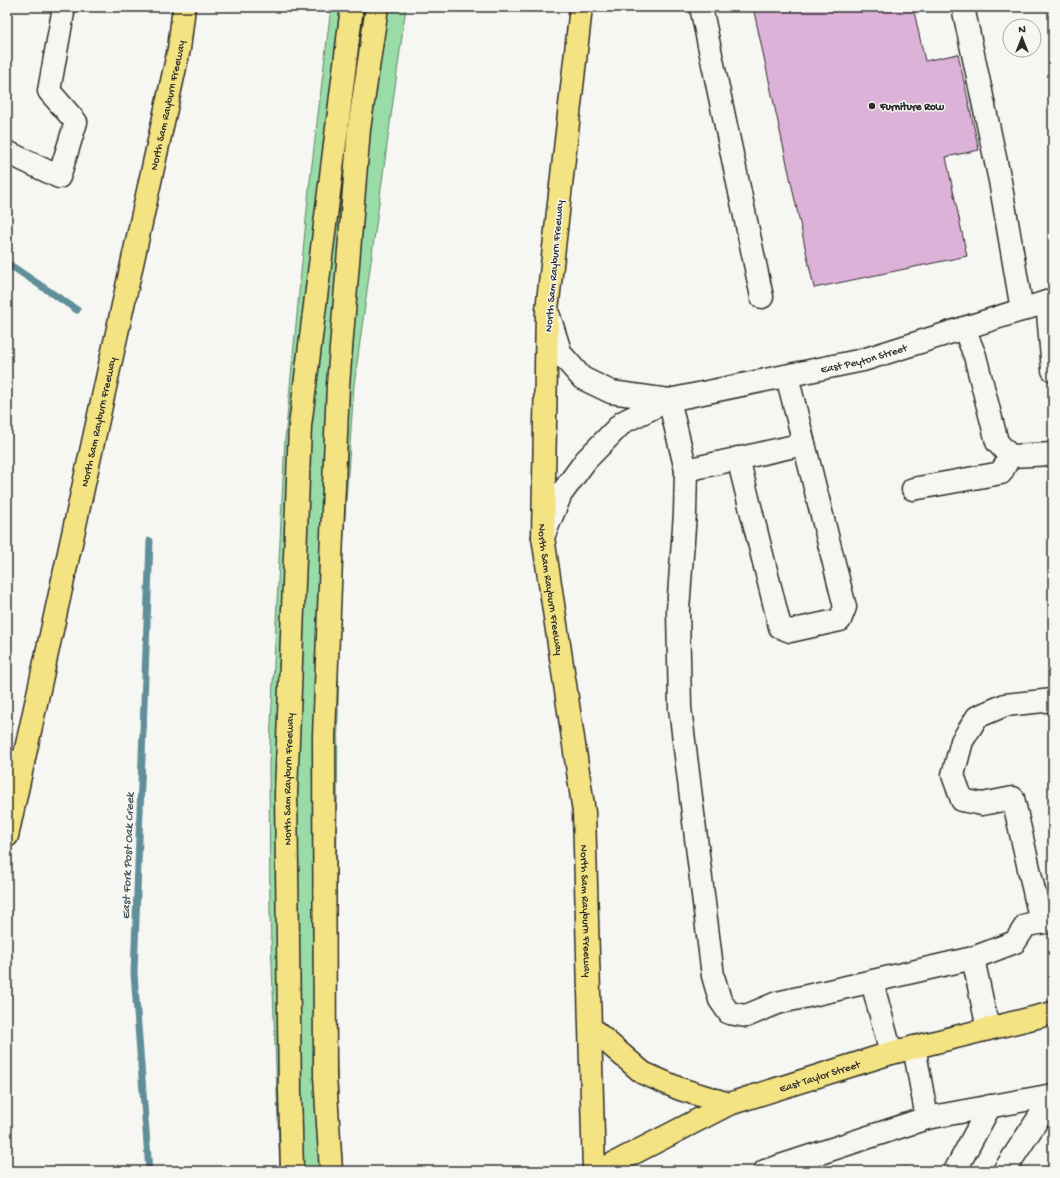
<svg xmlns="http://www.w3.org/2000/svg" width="1060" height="1178" font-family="'Gochi Hand',sans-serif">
<rect width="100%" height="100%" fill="#f6f6f2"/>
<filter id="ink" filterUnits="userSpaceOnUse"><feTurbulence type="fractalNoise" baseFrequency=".025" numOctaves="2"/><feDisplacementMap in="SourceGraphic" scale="8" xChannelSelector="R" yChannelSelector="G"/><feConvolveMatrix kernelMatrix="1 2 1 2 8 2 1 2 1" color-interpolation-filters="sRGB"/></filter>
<g filter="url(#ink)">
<path fill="#99dca7" stroke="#628469" d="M331 7H406L354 385 339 604 335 1021 339 1117 343 1171H280L270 913 269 765 285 439 309 189Z"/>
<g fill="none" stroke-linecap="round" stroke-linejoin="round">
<g stroke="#618f9a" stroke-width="7">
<path d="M7 263 77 310"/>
<path d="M149 1171 134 973 150 541"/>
</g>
</g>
<g fill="#ddb2d8" stroke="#2b2b2b">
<path d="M753 7H913L925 61 958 54 979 150 946 157 967 256 814 288Z"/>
<path d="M905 1167 906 1171H889Z"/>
</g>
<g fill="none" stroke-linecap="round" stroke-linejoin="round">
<defs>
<g id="minor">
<path d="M701 7 762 297"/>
<path d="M963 7 1000 181 1022 310"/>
<path d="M7 152 59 177 76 122 49 91 64 7"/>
<path d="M1047 302 1053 370"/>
<path d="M549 316 561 354 582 378 611 392 669 400"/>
<path d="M964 328 975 356 997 442 1010 456 1053 454"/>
<path d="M669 400 686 470 685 513 678 610 680 708 713 976 720 1000 729 1013 746 1016 777 1003 973 958 1015 942 1026 925 1053 921"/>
<path d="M738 458 780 627 790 631 840 620 845 607 787 376"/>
<path d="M686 470 804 444"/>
<path d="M913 489 1001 473 1010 456"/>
<path id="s1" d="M543 537 561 494 586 460 623 422 669 400 863 360 1053 300"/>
<path d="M7 761 23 763"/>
<path d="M1041 922 1013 798 982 804 962 800 953 775 962 741 977 717 1005 705 1053 700"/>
<path d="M973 958 988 1029"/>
<path d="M872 982 891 1053"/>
<path d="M927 1118 1053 1095"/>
<path d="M765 1171 927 1118 914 1047"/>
<path d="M955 1171 990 1106"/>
<path d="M1004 1171 1053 1096"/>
</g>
<g id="major">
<path id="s2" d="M581 7 547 310 543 537 584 812 594 1171"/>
<path id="s3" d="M7 836 179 49 184 7"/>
<path d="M591 1028 643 1073 680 1089 729 1104"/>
<path id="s4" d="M599 1171 729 1104 891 1053 1053 1013"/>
</g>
<g id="highway">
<path id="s5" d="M292 1171 290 1092 286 793 300 426 352 7"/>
<path d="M331 1171 325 1076 324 736 338 385 359 129 377 7"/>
</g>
</defs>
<use href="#minor" stroke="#2b2b2b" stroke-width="25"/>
<use href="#major" stroke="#2b2b2b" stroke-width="25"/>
<use href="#highway" stroke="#2b2b2b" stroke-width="25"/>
<use href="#minor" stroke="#f6f6f2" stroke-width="22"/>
<use href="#major" stroke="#f4e382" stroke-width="22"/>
<use href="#highway" stroke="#f4e382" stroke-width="22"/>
</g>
</g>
<circle fill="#2b2b2b" stroke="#f6f6f2" stroke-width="1.5" cx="872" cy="106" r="4"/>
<g text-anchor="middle" stroke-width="3" stroke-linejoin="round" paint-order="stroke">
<g font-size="11" fill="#2b2b2b" stroke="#f6f6f2">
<text dy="4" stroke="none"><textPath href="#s3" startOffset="748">North Sam Rayburn Freeway</textPath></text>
<text transform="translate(553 266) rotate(-85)" y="4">North Sam Rayburn Freeway</text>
<text dy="4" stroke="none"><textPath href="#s1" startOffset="392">East Peyton Street</textPath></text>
<text dy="4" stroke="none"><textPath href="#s3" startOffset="424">North Sam Rayburn Freeway</textPath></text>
<text dy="4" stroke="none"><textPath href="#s2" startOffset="585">North Sam Rayburn Freeway</textPath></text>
<text dy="4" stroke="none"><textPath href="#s5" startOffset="392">North Sam Rayburn Freeway</textPath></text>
<text dy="4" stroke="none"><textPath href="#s2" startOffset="909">North Sam Rayburn Freeway</textPath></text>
<text dy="4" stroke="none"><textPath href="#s4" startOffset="241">East Taylor Street</textPath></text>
</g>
<g font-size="11" font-weight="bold" fill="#2b2b2b" stroke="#f6f6f2" text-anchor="start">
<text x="880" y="110">Furniture Row</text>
</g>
<g font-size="12" font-style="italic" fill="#425459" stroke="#f6f6f2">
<text transform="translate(127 856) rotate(-88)" y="4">East Fork Post Oak Creek</text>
</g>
</g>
<rect width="1060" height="1178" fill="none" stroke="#f6f6f2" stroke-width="24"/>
<rect x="12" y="12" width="1036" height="1154" fill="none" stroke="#2b2b2b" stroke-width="1.5" filter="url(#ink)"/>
<g transform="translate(1022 38)"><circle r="19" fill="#f6f6f2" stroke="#a5a5a2"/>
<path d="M0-3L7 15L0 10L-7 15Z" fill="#2b2b2b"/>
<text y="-6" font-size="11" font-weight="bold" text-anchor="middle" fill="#2b2b2b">N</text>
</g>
</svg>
